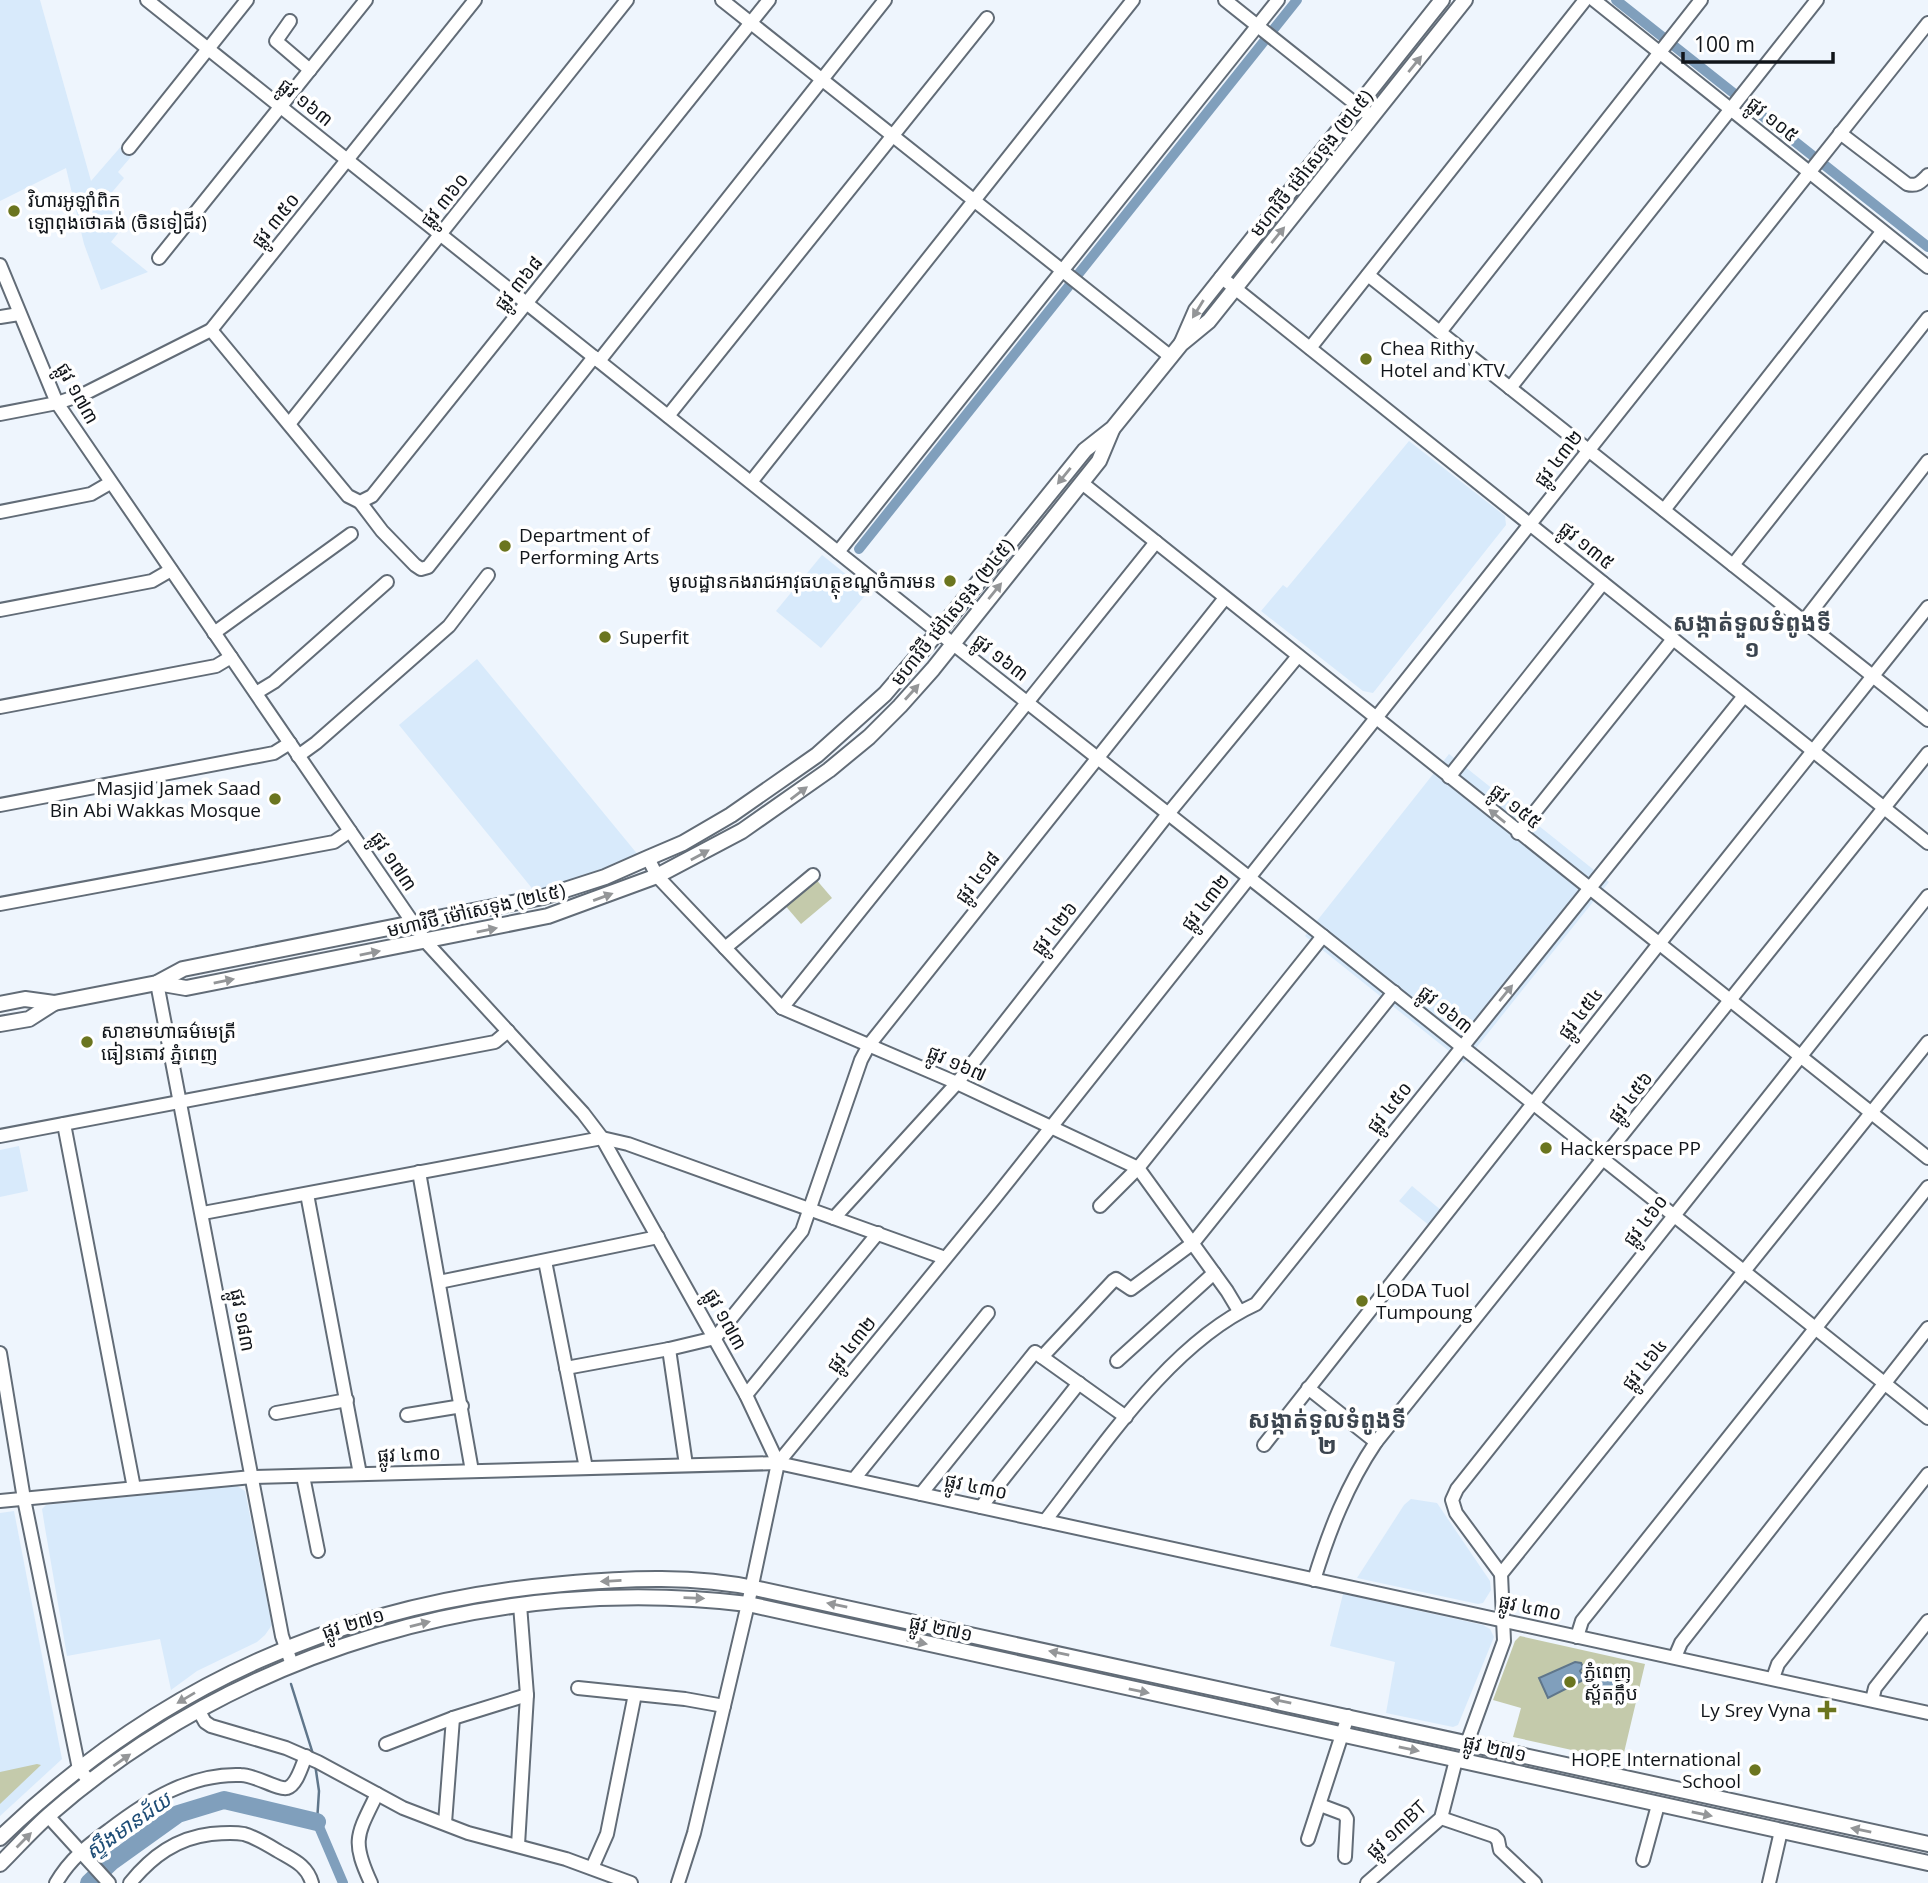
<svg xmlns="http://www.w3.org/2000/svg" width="1928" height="1883" font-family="'Open Sans','Noto Sans Khmer',sans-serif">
<rect width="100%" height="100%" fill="#eef5fd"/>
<g fill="#d8eafb">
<path d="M0 0H40L91 181 124 143 135 152 118 172 124 178 108 197 118 233 111 242 148 272 101 290 84 244 66 168 0 201Z"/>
<path d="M1409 441 1505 516 1506 525 1373 693 1363 691 1261 611 1283 585 1287 588Z"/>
<path d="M822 555 868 592 821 648 776 611Z"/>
<path d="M477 659 639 856 535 892 399 725Z"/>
<path d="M1449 754 1609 882 1464 1063 1305 936Z"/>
<path d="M19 1146 28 1191 0 1197V1150Z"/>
<path d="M1412 1186 1442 1211 1430 1226 1399 1201Z"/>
<path d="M237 1486 245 1491 272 1625 265 1635 257 1642 197 1671 171 1690 160 1639 67 1656 45 1528 42 1509 46 1505Z"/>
<path d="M1411 1499 1437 1503 1490 1581 1491 1590 1483 1603 1478 1604 1357 1578 1404 1505Z"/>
<path d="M14 1511 62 1759 0 1816V1513Z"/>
<path d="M1343 1594 1483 1625 1490 1629 1494 1637 1458 1725 1453 1727 1386 1713 1395 1662 1330 1646Z"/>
</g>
<g fill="#c4caab">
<path d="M814 877 832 898 801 924 783 903Z"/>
<path d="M1520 1636 1645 1664 1622 1761 1513 1737 1521 1708 1493 1700 1515 1641Z"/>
<path d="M37 1764 41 1765 0 1804V1772Z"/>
</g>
<g fill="#809fbc" stroke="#5f768b" stroke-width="2">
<path d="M1575 1662 1581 1663 1583 1667 1580 1671 1585 1679 1548 1698 1539 1678Z"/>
<path d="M1593 1671 1629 1683 1623 1701 1587 1689Z"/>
</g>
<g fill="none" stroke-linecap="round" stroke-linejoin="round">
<g stroke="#5f768b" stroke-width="2.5">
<path d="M291 1684 313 1754"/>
<path d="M315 1764 319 1791 317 1822"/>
</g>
<g stroke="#809fbc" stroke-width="10">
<path d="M1616 0 1928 247"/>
<path d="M859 549 1297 0"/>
<path d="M317 1822 343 1883"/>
</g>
<path stroke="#809fbc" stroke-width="18" d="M89 1883 111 1862 178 1814 224 1800 317 1822"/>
<defs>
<g id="minor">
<path d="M147 0 938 632 1323 936 1928 1418"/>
<path d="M722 0 1171 357"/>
<path d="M1225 0 1372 117"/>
<path d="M1594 0 1928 267"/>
<path d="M290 21 276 41 310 70"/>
<path d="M1840 133 1907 184C1917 187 1921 182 1928 175"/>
<path d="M129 148 247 0"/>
<path d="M159 258 366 0"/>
<path d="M0 265 57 403 426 942 583 1113 602 1138 746 1395 778 1463"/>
<path d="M1368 275 1928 720"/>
<path d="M1221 277 1928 843"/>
<path d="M0 317 19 314"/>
<path d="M211 330 348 496 360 502 372 496 769 0"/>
<path d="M1440 332 1701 0"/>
<path d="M1310 348 1585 0"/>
<path d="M599 361 885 0"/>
<path d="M1510 388 1817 0"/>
<path d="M0 414 57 403 84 394 211 330 475 0"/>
<path d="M668 416 987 18"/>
<path d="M289 424 627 0"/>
<path d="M751 482 1133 0"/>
<path d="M1082 483 1928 1158"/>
<path d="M360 502 382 531 415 565 421 569 428 567 594 357"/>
<path d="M1664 510 1882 232"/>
<path d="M0 512 91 494 110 483"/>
<path d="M838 552 1278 0"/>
<path d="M1733 565 1928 318"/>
<path d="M0 610 152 581 171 570"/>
<path d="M1804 621 1928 461"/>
<path d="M214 633 351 534"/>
<path d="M256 693 274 682 387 582"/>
<path d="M0 707 216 666 231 657"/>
<path d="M298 756 316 743 449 626 488 575"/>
<path d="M1449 777 1603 583"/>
<path d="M0 805 274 753 290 743"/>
<path d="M1518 833 1673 639"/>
<path d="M648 858 657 876 782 1008 957 1083 1138 1168 1227 1291 1239 1311"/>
<path d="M0 904 334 842 350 831"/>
<path d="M725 948 813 875"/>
<path d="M157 983 282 1636 290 1659"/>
<path d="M782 1008 1156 542"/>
<path d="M64 1124 134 1488"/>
<path d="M0 1136 495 1042 508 1031"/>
<path d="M419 1172 472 1471"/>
<path d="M307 1194 360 1474"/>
<path d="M1100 1206 1138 1168 1323 936"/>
<path d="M203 1213 602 1138 628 1144 945 1258"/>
<path d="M834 1218 957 1083 1168 814 1298 656"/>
<path d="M545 1261 586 1468"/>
<path d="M439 1282 658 1237"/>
<path d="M669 1349 686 1465"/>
<path d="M0 1353 24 1499 79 1769 90 1782"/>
<path d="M1042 1357 1113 1281 1116 1279 1131 1289 1193 1243 1394 992"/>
<path d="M1117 1361 1214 1273"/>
<path d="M566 1368 669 1349 715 1338 802 1231 861 1060 869 1045 1225 598"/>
<path d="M1308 1388 1376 1442"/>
<path d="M746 1395 878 1233"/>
<path d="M276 1413 347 1400"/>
<path d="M407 1415 462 1406"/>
<path d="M1264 1445 1658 945 1928 607"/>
<path d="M303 1476 318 1551"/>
<path d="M854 1479 988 1313"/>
<path d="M921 1494 1035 1352 1126 1417"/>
<path d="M0 1501 252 1477 778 1463 1928 1713"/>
<path d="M981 1507 1079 1383"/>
<path d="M1045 1521C1102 1448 1170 1343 1256 1304L1744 696"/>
<path d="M1501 1574 1456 1513 1452 1500 1457 1489 1928 896"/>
<path d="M1314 1580C1329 1531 1347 1485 1376 1442L1928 753"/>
<path d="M1577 1637 1582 1621 1928 1187"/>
<path d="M1675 1657 1681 1643 1928 1328"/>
<path d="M1773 1678 1778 1664 1928 1474"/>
<path d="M578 1688 685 1699 724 1706"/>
<path d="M1872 1700 1875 1688 1928 1621"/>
<path d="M199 1711 205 1722 211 1726 286 1748 318 1762 403 1808 468 1833 566 1859 631 1883"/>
<path d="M1467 1743 1504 1641 1501 1574 1928 1042"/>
<path d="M386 1744 453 1718 527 1695"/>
<path d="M1320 1805 1344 1814 1347 1819 1345 1857"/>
<path d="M48 1816 109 1883"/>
<path d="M1441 1818 1494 1836 1498 1840 1500 1850 1535 1883"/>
<path d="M445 1823 453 1718"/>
<path d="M1308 1839 1348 1716"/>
<path d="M518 1845 527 1695 520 1605"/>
<path d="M1643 1860 1658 1805"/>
<path d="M592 1868 607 1834 635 1694"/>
<path d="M56 1883C70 1859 87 1846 109 1830 147 1801 190 1773 241 1775 255 1775 278 1790 287 1788 297 1785 302 1765 306 1756"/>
<path d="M130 1883C152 1856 177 1838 211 1834 221 1833 234 1832 244 1834 255 1837 268 1845 278 1851 293 1860 307 1865 312 1883"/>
<path d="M371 1883C351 1840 357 1835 377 1794"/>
<path d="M678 1883 694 1833 748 1604 778 1463 994 1199 1928 23"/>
<path d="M1367 1883 1441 1818 1456 1760"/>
<path d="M1769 1883 1781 1831"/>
</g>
<g id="major">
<path d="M1182 342 1196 310 1442 0"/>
<path d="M157 983 186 988 548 916 657 876 742 831 829 770 869 737 900 706 933 669 1099 461 1112 430"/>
<path d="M0 1004 25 999 54 1003 157 983 183 969 543 897 605 877 648 858 683 843 731 815 817 755 885 694 938 632 1085 450 1113 428 1181 344 1209 321 1465 0"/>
<path d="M0 1024 29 1019 54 1003"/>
<path d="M0 1838C159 1684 344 1603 563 1584 628 1578 695 1575 759 1589L1928 1844"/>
<path d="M0 1864C16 1848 32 1830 49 1815 238 1649 499 1573 748 1604L1928 1863"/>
</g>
</defs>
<use href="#minor" stroke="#626c77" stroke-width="16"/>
<use href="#major" stroke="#626c77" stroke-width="18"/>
<use href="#minor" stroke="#fff" stroke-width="12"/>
<use href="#major" stroke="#fff" stroke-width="14"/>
</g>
<defs><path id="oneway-solid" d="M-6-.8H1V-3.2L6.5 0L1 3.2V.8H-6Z" transform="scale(1.75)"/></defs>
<g fill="#949698">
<use href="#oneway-solid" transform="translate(1415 64) rotate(-51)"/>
<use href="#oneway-solid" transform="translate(1278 235) rotate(-51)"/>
<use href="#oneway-solid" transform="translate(1198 309) rotate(122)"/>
<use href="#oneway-solid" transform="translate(1064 476) rotate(129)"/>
<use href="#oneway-solid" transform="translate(995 591) rotate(-51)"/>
<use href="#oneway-solid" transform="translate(912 692) rotate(-48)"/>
<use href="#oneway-solid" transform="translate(799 793) rotate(-37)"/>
<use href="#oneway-solid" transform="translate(1497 816) rotate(-141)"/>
<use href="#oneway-solid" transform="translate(700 855) rotate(-29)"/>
<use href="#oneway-solid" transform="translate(603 897) rotate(-20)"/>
<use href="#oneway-solid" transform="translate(487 930) rotate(-11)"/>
<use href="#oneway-solid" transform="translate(370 953) rotate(-11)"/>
<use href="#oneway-solid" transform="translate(224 981) rotate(-11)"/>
<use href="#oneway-solid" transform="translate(1506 993) rotate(-51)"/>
<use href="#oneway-solid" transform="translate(611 1581) rotate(177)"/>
<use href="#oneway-solid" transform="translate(694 1598) rotate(2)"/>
<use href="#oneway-solid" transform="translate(837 1605) rotate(-168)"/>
<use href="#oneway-solid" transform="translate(420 1624) rotate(-14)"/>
<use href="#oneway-solid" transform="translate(917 1642) rotate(12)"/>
<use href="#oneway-solid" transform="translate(1059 1653) rotate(-168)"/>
<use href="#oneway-solid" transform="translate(1139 1691) rotate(12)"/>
<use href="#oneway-solid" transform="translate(186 1698) rotate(149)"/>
<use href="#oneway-solid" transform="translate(1281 1701) rotate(-168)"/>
<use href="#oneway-solid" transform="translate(1409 1749) rotate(12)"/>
<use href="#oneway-solid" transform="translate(122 1760) rotate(-35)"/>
<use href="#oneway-solid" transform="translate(1702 1814) rotate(12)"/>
<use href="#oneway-solid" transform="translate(1861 1830) rotate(-168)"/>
<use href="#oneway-solid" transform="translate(24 1840) rotate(-45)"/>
</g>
<g fill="#6b751f" stroke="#fff" stroke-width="2.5">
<circle cx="14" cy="211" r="7"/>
<circle cx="1366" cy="359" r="7"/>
<circle cx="505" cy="546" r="7"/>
<circle cx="950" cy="581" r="7"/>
<circle cx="605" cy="637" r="7"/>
<circle cx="275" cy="799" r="7"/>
<circle cx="87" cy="1042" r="7"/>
<circle cx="1546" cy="1148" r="7"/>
<circle cx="1362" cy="1301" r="7"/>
<circle cx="1570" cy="1682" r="7"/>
<path d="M1823.5 1699.5h7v7h7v7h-7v7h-7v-7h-7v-7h7z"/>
<circle cx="1755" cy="1770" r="7"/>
</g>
<g text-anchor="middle" stroke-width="7" stroke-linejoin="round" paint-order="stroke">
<g font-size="19" fill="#11151a" stroke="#fff">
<text transform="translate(306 102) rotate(39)" y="7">ផ្លូវ ១៦៣</text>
<text transform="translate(1773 119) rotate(39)" y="7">ផ្លូវ ១០៥</text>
<text transform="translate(1311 163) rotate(-51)" y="7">មហាវិថី ម៉ៅសេទុង (២៤៥)</text>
<text transform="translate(444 200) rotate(-51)" y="7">ផ្លូវ ៣៦០</text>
<text transform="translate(275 220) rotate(-51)" y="7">ផ្លូវ ៣៥០</text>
<text transform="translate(518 283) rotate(-51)" y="7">ផ្លូវ ៣៦៨</text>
<text transform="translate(78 393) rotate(61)" y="7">ផ្លូវ ១៧៣</text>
<text transform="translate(1558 458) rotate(-52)" y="7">ផ្លូវ ៤៣២</text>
<text transform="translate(1587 545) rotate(39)" y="7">ផ្លូវ ១៣៥</text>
<text transform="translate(952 612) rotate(-51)" y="7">មហាវិថី ម៉ៅសេទុង (២៤៥)</text>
<text transform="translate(1001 657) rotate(38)" y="7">ផ្លូវ ១៦៣</text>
<text transform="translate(1516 806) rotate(39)" y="7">ផ្លូវ ១៥៥</text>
<text transform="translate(394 861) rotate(56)" y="7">ផ្លូវ ១៧៣</text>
<text transform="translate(977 877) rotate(-52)" y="7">ផ្លូវ ៤១៨</text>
<text transform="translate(1205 902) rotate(-52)" y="7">ផ្លូវ ៤៣២</text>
<text transform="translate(476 910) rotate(-13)" y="7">មហាវិថី ម៉ៅសេទុង (២៤៥)</text>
<text transform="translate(1054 928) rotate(-52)" y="7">ផ្លូវ ៤២៦</text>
<text transform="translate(1446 1009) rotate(39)" y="7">ផ្លូវ ១៦៣</text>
<text transform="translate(1580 1013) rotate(-52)" y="7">ផ្លូវ ៤៥៤</text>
<text transform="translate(957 1063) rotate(24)" y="7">ផ្លូវ ១៦៧</text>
<text transform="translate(1630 1097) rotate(-52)" y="7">ផ្លូវ ៤៥៦</text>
<text transform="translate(1389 1107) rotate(-51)" y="7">ផ្លូវ ៤៥០</text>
<text transform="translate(1645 1220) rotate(-52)" y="7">ផ្លូវ ៤៦០</text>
<text transform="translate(726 1319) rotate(61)" y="7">ផ្លូវ ១៧៣</text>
<text transform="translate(243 1320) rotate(79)" y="7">ផ្លូវ ១៨៣</text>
<text transform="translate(851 1344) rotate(-51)" y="7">ផ្លូវ ៤៣២</text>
<text transform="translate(1644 1364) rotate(-51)" y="7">ផ្លូវ ៤៦៤</text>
<text transform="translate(409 1454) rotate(-2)" y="7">ផ្លូវ ៤៣០</text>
<text transform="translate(976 1486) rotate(12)" y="7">ផ្លូវ ៤៣០</text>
<text transform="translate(1530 1607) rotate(12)" y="7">ផ្លូវ ៤៣០</text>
<text transform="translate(353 1623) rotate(-17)" y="7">ផ្លូវ ២៧១</text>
<text transform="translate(941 1628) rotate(12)" y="7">ផ្លូវ ២៧១</text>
<text transform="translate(1495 1748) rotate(13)" y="7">ផ្លូវ ២៧១</text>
<text transform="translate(1396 1829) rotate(-43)" y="7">ផ្លូវ ១៣BT</text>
</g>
<g font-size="19" fill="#11151a" stroke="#fff" text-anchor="start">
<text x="28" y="207">វិហារអូឡាំពិក<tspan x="28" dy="22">ឡោពុងថោគង់ (ចិនទៀជីវ)</tspan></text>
<text x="1380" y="355">Chea Rithy<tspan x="1380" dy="22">Hotel and KTV</tspan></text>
<text x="519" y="542">Department of<tspan x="519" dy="22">Performing Arts</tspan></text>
<text x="936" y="588" text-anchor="end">មូលដ្ឋានកងរាជអាវុធហត្ថុខណ្ឌចំការមន</text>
<text x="619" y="644">Superfit</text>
<text x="261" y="795" text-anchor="end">Masjid Jamek Saad<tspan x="261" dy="22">Bin Abi Wakkas Mosque</tspan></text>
<text x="101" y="1038">សាខាមហាធម៌មេត្រី<tspan x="101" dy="22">ធៀនតោវ ភ្នំពេញ</tspan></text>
<text x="1560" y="1155">Hackerspace PP</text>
<text x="1376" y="1297">LODA Tuol<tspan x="1376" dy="22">Tumpoung</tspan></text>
<text x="1584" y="1678">ភ្នំពេញ<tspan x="1584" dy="22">ស្ព័តក្លឹប</tspan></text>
<text x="1811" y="1717" text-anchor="end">Ly Srey Vyna</text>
<text x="1741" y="1766" text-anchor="end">HOPE International<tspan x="1741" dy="22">School</tspan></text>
</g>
<g font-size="21" font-style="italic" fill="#1e4d76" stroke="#fff">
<text transform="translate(128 1826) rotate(-35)" y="7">ស្ទឹងមានជ័យ</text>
</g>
<g font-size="23" font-weight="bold" fill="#3c454f" stroke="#fff">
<text x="1752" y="631">សង្កាត់ទួលទំពូងទី<tspan x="1752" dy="26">១</tspan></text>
<text x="1327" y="1428">សង្កាត់ទួលទំពូងទី<tspan x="1327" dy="26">២</tspan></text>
</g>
</g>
<path d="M1683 52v10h150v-10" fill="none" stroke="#11151a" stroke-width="3.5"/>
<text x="1694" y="52" font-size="21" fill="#11151a" stroke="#ffffff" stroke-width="5" paint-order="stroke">100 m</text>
</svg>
